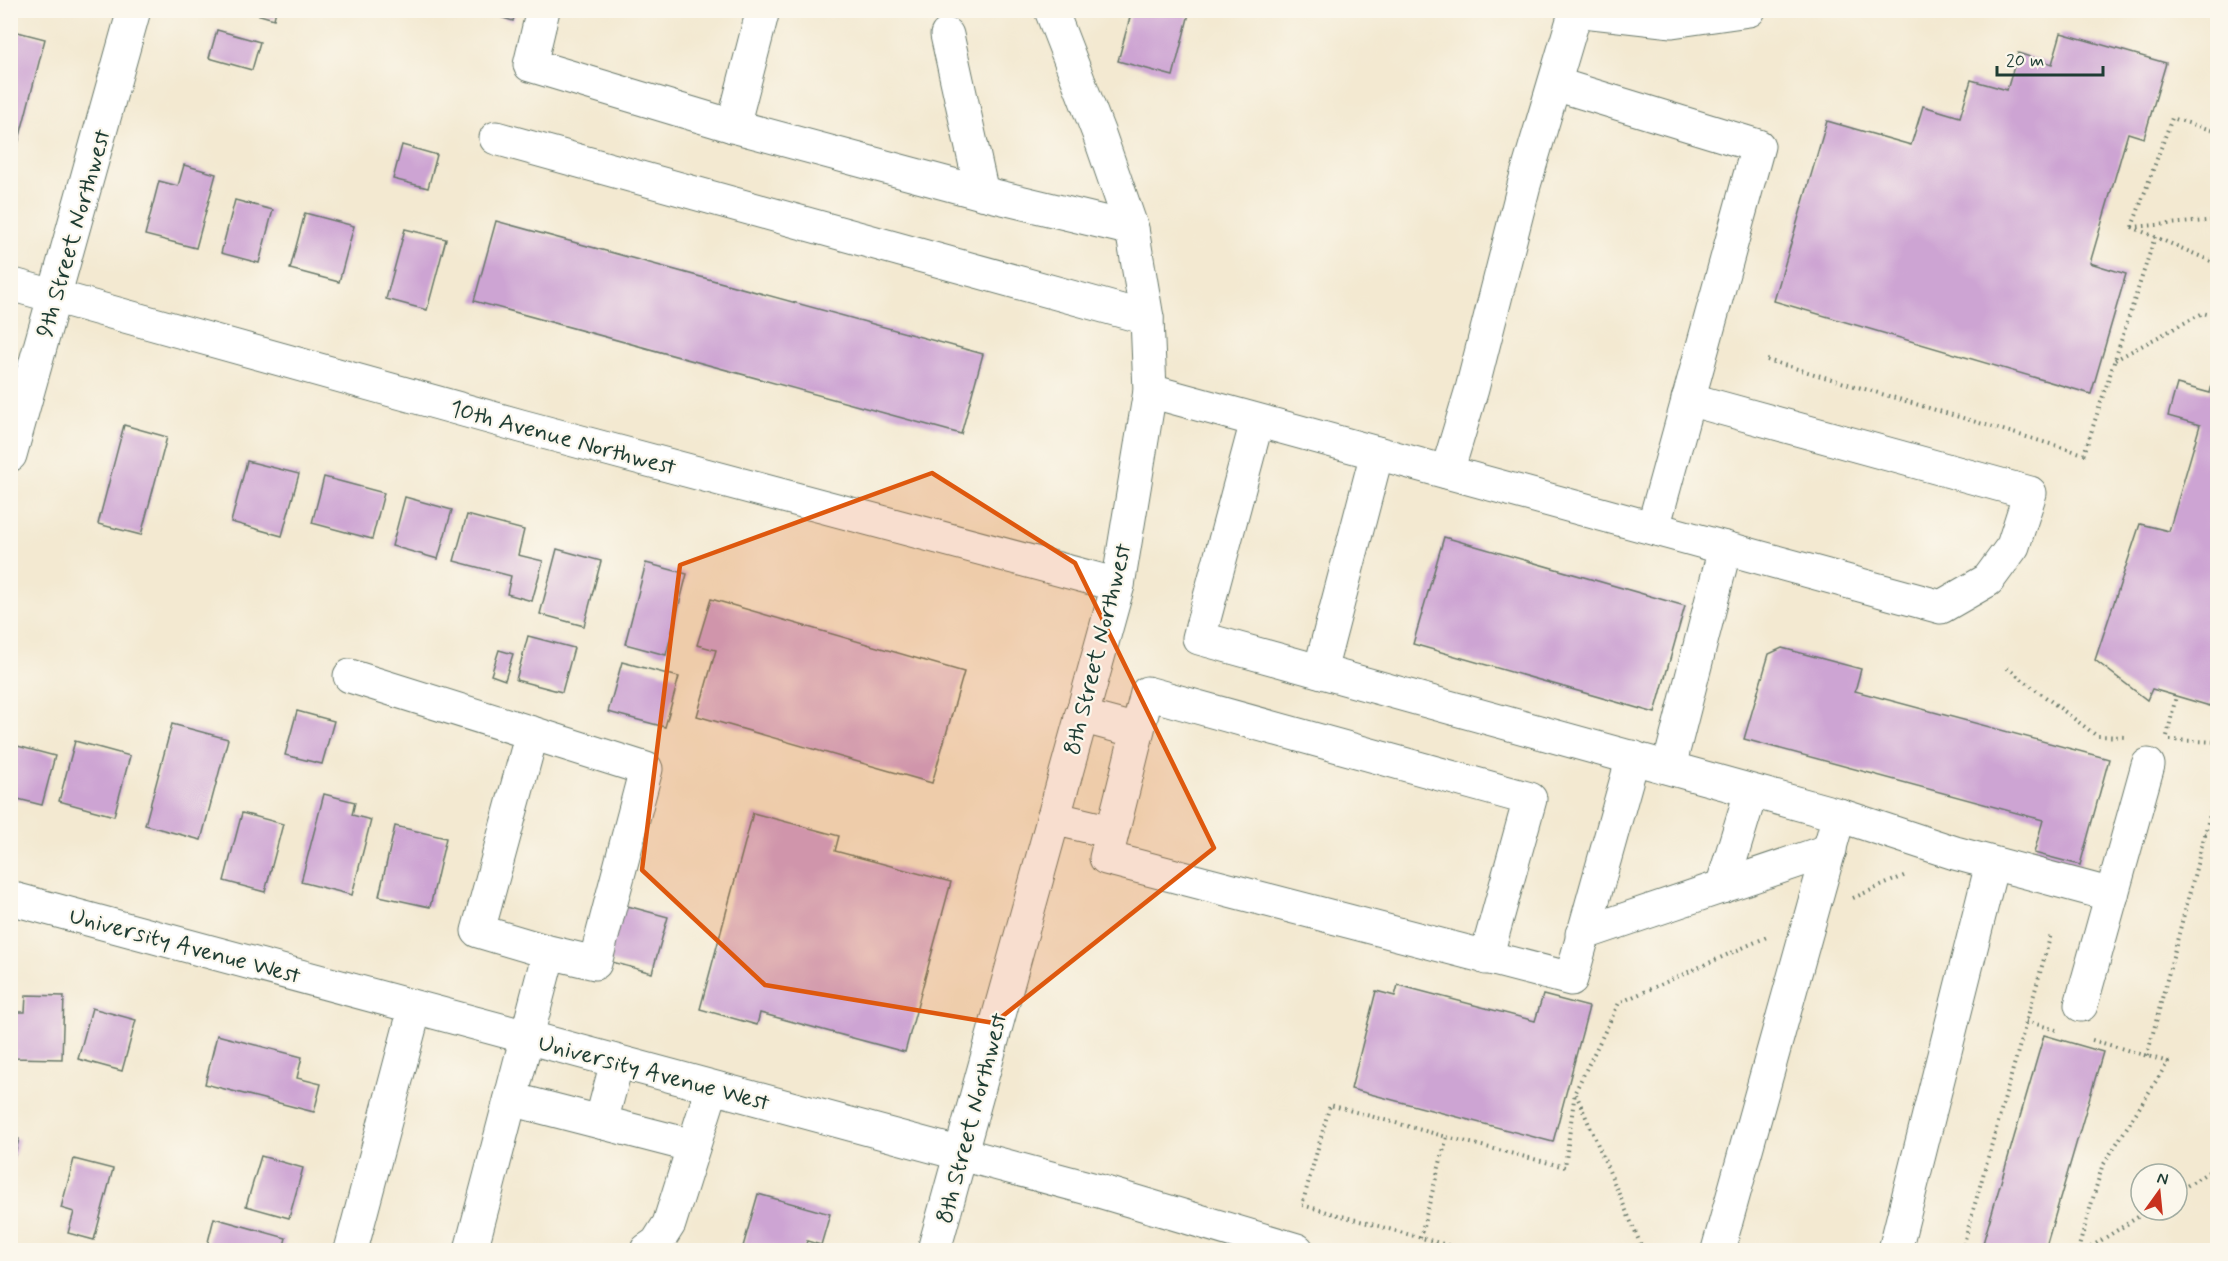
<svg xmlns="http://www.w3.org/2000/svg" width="2228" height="1261" font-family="Mynerve,sans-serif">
<rect width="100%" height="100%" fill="#fbf7ec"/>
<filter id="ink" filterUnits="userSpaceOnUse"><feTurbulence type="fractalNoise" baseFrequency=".0167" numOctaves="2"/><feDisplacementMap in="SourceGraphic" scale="12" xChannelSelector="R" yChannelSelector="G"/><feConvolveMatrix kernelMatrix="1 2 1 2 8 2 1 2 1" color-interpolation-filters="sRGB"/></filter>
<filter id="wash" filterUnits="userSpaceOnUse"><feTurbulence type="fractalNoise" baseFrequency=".008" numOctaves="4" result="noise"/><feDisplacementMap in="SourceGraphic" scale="24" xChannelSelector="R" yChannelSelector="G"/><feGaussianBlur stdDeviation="1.35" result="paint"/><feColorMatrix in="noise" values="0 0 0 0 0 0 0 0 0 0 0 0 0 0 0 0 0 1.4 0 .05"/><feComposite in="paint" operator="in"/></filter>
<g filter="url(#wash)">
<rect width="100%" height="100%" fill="#f3e9d1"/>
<g id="blocks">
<g fill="#cda4d3">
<path d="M243 10H276L274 19Z"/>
<path d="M478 10H516L513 21Z"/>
<path d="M1132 10H1190L1173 76 1118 61Z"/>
<path d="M10 30 45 39 11 171H10Z"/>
<path d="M217 30 260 42 252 70 209 58Z"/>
<path d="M2061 33 2166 63 2144 138 2128 133 2090 263 2126 274 2091 394 1774 301 1827 121 1911 145 1923 106 1960 117 1971 80 2007 90 2018 53 2052 64Z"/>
<path d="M402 145 437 155 428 188 393 179Z"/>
<path d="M184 165 216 174 196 248 145 235 159 181 178 186Z"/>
<path d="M235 200 273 210 259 263 221 253Z"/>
<path d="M305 213 354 226 339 282 290 269Z"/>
<path d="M496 221 983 354 961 434 474 301Z"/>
<path d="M405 229 446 239 427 310 386 299Z"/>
<path d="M2217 366 2218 680 2210 706 2152 689 2147 700 2095 660 2140 524 2169 531 2200 425 2168 416 2177 384 2210 393Z"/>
<path d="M124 425 167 437 141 535 98 524Z"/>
<path d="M247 461 299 474 282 536 231 522Z"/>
<path d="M324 477 384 493 372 539 312 523Z"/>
<path d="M405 497 452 510 438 559 392 546Z"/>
<path d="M467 515 524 530 518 555 543 561 532 601 507 594 511 576 454 561Z"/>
<path d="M1444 537 1685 606 1655 713 1413 644Z"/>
<path d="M557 549 601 561 584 626 540 614Z"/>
<path d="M646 563 687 574 666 655 625 644Z"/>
<path d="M711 599 964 672 932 783 697 716 716 650 697 645Z"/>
<path d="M528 636 574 648 562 692 516 680Z"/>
<path d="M1782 648 1861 669 1855 691 2109 759 2080 865 2034 853 2043 820 1744 739 1769 654Z"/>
<path d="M499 650 513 654 505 680 491 675Z"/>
<path d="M622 662 679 677 665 727 608 712Z"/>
<path d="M297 711 334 721 322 764 285 755Z"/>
<path d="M172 724 228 739 201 840 145 825Z"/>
<path d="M75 741 130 756 114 816 59 801Z"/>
<path d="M10 744 55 756 42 805 10 797Z"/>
<path d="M324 794 355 802 352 815 371 820 352 895 301 882Z"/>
<path d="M242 813 283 824 265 892 224 881Z"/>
<path d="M753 813 839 836 835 851 951 882 905 1052 760 1013 757 1025 700 1009Z"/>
<path d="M395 826 446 838 430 907 379 896Z"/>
<path d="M620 904 668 917 652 973 605 960Z"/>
<path d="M1398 985 1535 1021 1543 995 1589 1007 1553 1142 1351 1089 1376 991 1395 996Z"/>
<path d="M26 995 64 996 62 1059 10 1058V1012H25Z"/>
<path d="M92 1008 136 1020 122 1071 78 1059Z"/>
<path d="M217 1035 302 1057 297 1078 321 1084 314 1112 205 1084Z"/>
<path d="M2044 1035 2103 1052 2045 1250H1981Z"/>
<path d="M10 1137 19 1139 11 1168H10Z"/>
<path d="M261 1156 303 1168 289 1218 246 1206Z"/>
<path d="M74 1159 113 1169 94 1240 68 1233 74 1212 61 1208Z"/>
<path d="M758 1194 830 1214 821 1245 807 1241 804 1250H742Z"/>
<path d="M214 1218 286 1238 283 1250H206Z"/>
</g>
</g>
</g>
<g filter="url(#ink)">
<use href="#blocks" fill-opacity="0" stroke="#69796b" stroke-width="1.5"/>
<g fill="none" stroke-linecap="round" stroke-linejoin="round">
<defs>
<g id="minor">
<path d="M543 10 530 65 733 126"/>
<path d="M763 10 733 126 982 193 1132 229"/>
<path d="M1575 10 1672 21 1749 10"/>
<path d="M947 35 982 193"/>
<path d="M1555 84 1758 146 1653 528"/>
<path d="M496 138 1147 318"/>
<path d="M10 284 521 426 1118 585"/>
<path d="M1150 391 1941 607 1988 580 2013 546 2030 493 1688 399"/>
<path d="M1257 421 1199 638 1839 815 1718 1250"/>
<path d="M10 455 134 10"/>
<path d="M1447 472 1472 389 1524 185 1576 10"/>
<path d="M1320 671 1377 453"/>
<path d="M350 676 532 733"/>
<path d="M1081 716 1137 731"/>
<path d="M1669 767 1725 548"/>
<path d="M1839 815 1955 853 2112 895"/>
<path d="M1053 818 1112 832"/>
<path d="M1722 887 1751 792"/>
<path d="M10 898 1099 1191 1297 1250"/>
<path d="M1582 934 1830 850"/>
<path d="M1486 958 1530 799 1147 693 1106 858 1571 979 1633 757"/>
<path d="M2081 1005 2148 765"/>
<path d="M511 1099 693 1146"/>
<path d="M601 1122 617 1062"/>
<path d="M351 1250 415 1008"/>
<path d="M471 1250 549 952 595 963 646 769 532 733 478 931 549 952"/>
<path d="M647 1250 657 1243 669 1224 712 1088"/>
<path d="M934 1250 1118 585 1150 391 1147 318 1132 229 1099 134 1051 10"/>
<path d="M1895 1250 1992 864"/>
</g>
</defs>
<use href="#minor" stroke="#69796b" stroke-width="35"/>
<g stroke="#69796b" stroke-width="4" stroke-dasharray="1.5 4.5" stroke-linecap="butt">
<path d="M2132 227 2172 118 2218 132"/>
<path d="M2132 227 2218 264"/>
<path d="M2132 227 2218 220"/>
<path d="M1767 360 2084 454 2155 237"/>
<path d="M2115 360 2203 313 2218 317"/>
<path d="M2007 668 2097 736 2127 737"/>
<path d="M2167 736 2176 696"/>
<path d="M2170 740 2218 742"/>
<path d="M2205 834 2218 828"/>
<path d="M1853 898 1906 875"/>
<path d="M2026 1021 2056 1030"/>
<path d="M2147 1056 2218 784"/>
<path d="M1576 1094 1643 1250"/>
<path d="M1447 1137 1565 1167 1575 1092 1619 1003 1769 936"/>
<path d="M2177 1192 2218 1166"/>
<path d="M1420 1238 1447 1137 1330 1105 1302 1205 1465 1250"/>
<path d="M1962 1250 2051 934"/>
<path d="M2078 1250 2102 1167 2168 1062 2089 1039"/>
<path d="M2086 1250 2149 1210"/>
<path d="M2215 1250 2218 1247"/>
</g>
<use href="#minor" stroke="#fff" stroke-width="33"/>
</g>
</g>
<path fill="#de580e" fill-opacity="0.2" stroke="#de580e" stroke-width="4.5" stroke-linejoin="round" d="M932 473 1075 563 1214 848 994 1023 765 985 642 870 680 565Z"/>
<g text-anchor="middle" stroke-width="4.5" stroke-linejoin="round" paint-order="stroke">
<g font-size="24" fill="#1f3d34" stroke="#fbf7ec">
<text transform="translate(73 233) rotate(-74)" y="8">9th Street Northwest</text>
<text transform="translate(563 437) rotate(15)" y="8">10th Avenue Northwest</text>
<text transform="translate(1097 649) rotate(-76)" y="8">8th Street Northwest</text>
<text transform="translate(185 945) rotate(15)" y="8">University Avenue West</text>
<text transform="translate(654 1072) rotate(15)" y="8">University Avenue West</text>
<text transform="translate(971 1118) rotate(-75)" y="8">8th Street Northwest</text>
</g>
</g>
<rect width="2228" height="1261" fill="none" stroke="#fbf7ec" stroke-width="36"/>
<g transform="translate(2159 1192) rotate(15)"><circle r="28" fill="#fbf7ec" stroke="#a3ada2" stroke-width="1.5"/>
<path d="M0-4.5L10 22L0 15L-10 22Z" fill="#c8321e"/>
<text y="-9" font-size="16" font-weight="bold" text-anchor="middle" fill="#1f3d34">N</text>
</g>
<path d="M1997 66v9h106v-9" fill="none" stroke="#1f3d34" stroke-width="3"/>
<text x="2006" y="66" font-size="18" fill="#1f3d34" stroke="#fbf7ec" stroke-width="4.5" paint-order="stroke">20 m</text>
</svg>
